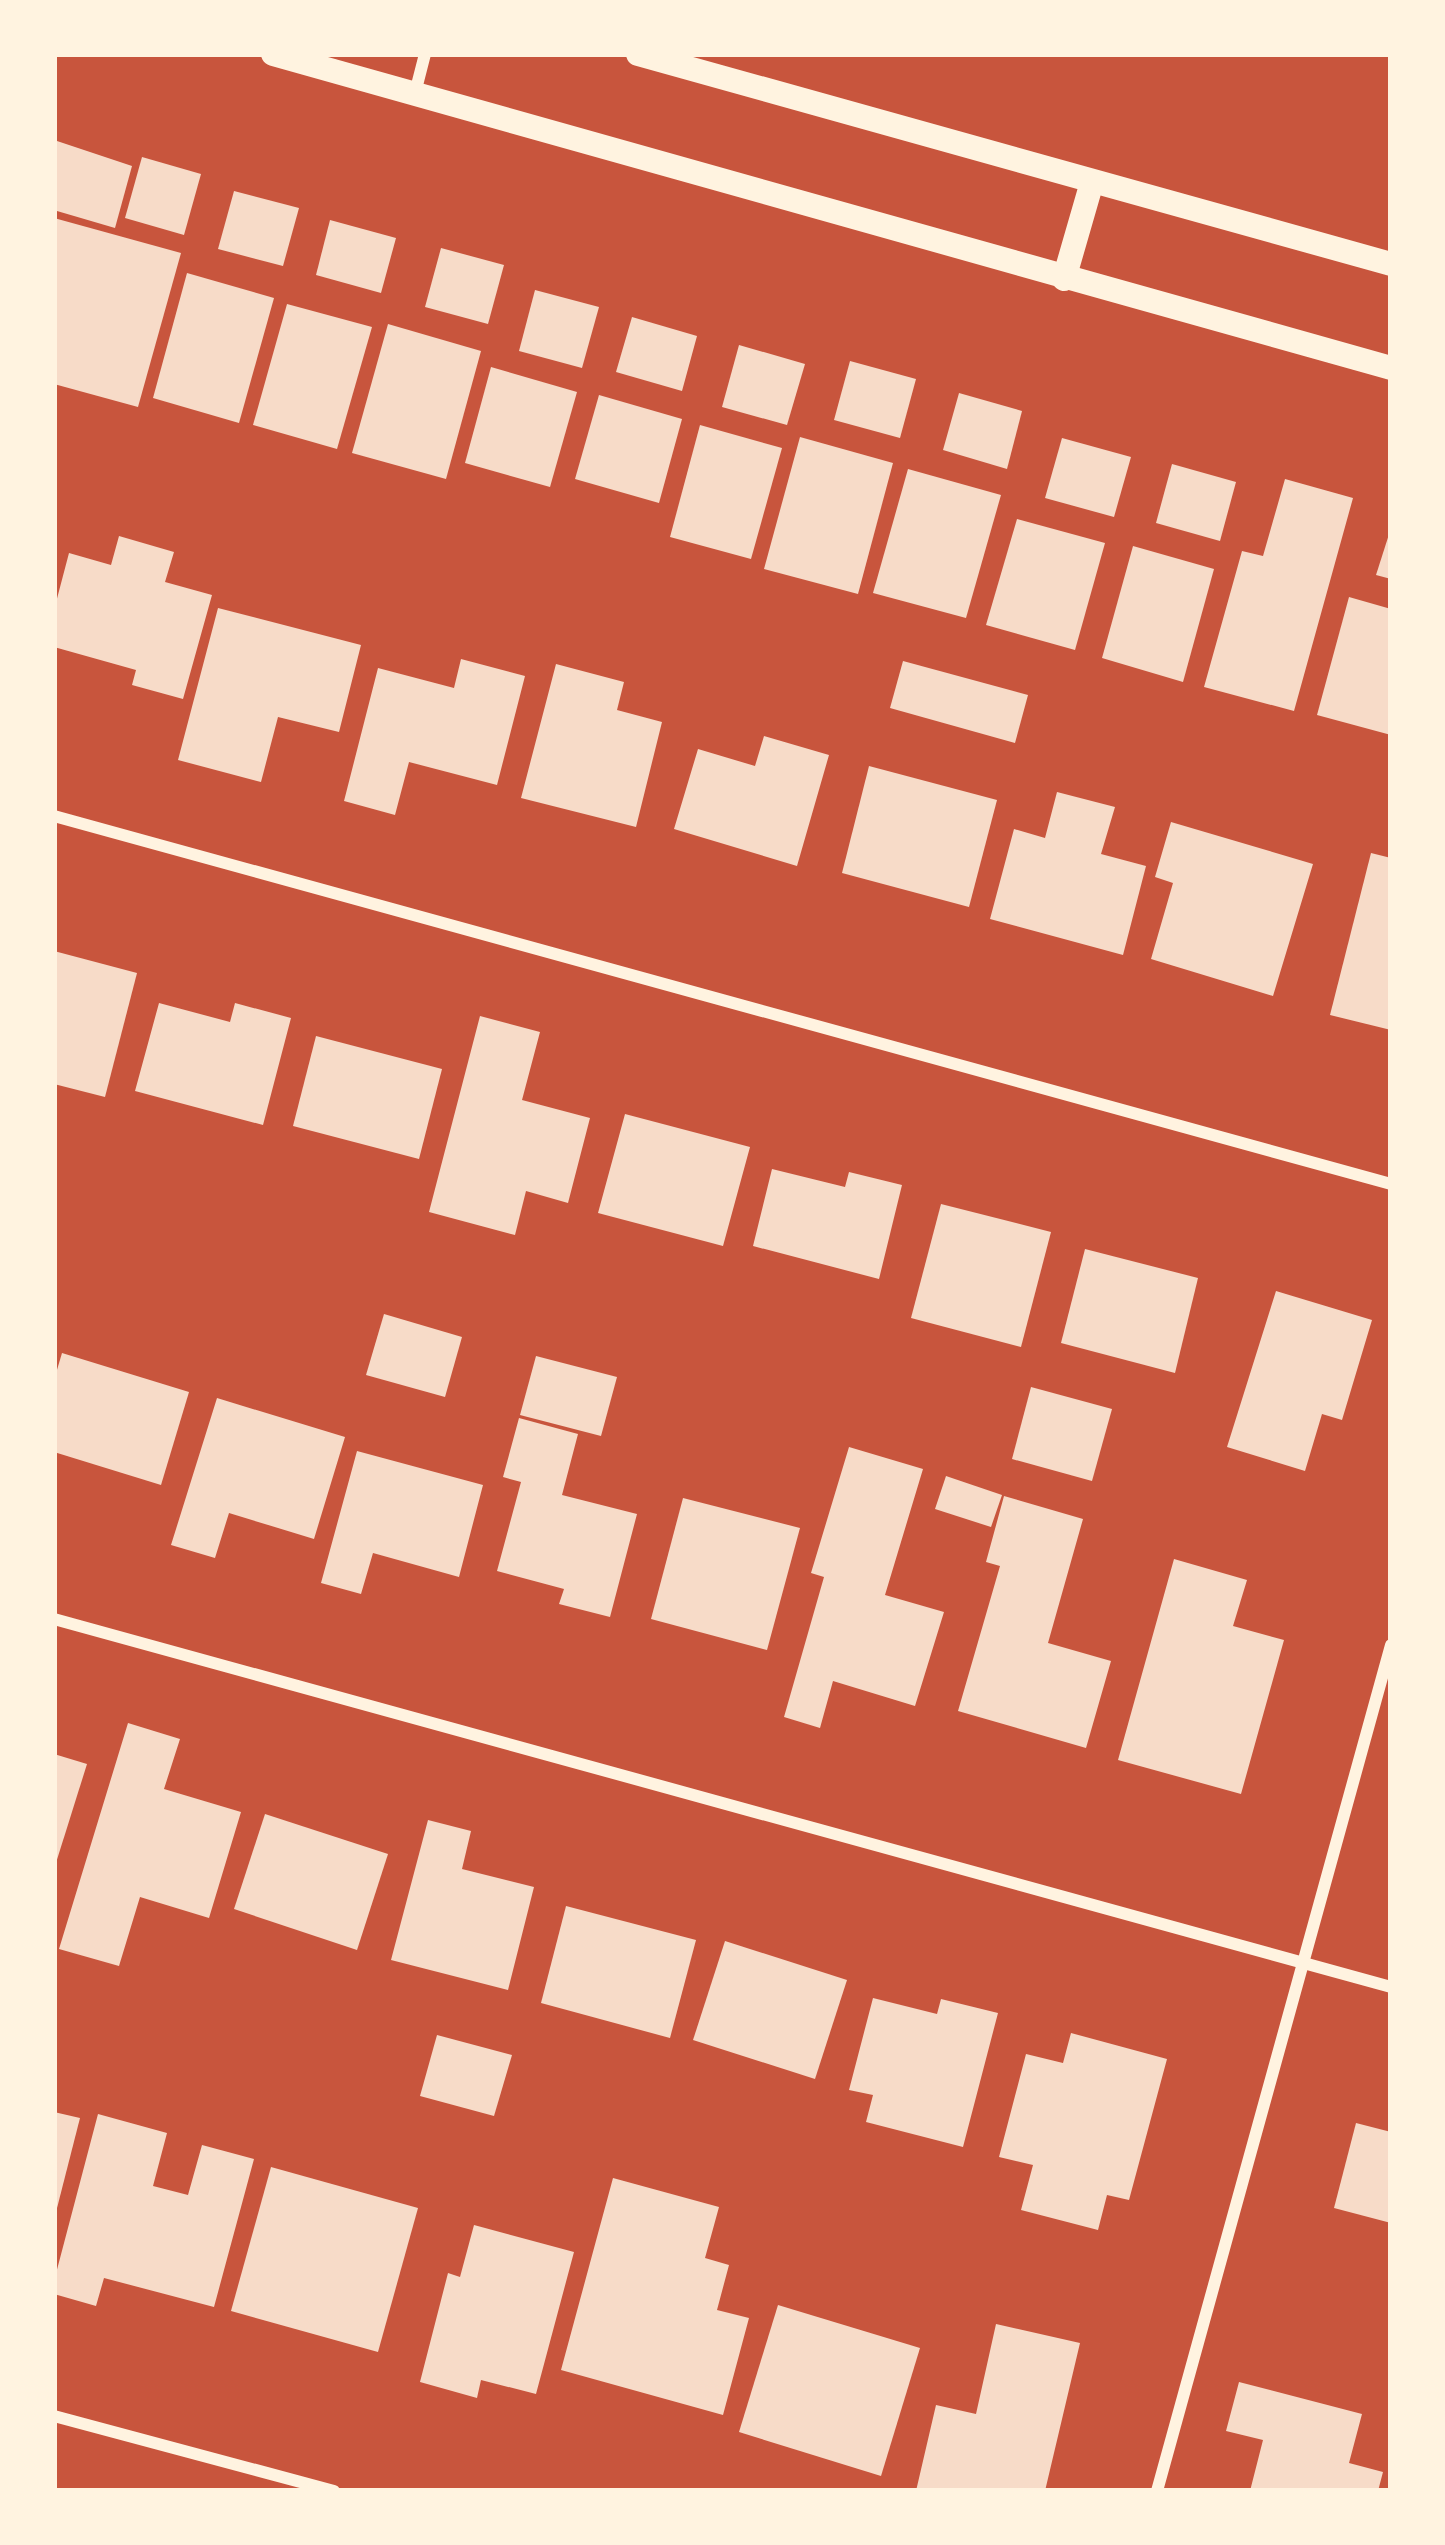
<svg xmlns="http://www.w3.org/2000/svg" width="1445" height="2545" font-family="Georgia,serif">
<rect width="100%" height="100%" fill="#c8553d"/>
<g fill="#f7dbc8">
<path d="M54 140 132 166 115 228 57 211Z"/>
<path d="M142 157 201 174 184 235 125 218Z"/>
<path d="M234 191 299 208 283 266 218 249Z"/>
<path d="M54 218 181 253 138 407 54 384Z"/>
<path d="M330 220 396 238 381 293 316 275Z"/>
<path d="M441 248 504 265 488 324 425 307Z"/>
<path d="M187 273 274 298 239 423 153 398Z"/>
<path d="M535 290 599 307 582 368 519 351Z"/>
<path d="M287 304 372 327 337 449 253 425Z"/>
<path d="M632 317 697 336 682 391 616 372Z"/>
<path d="M388 324 481 351 446 479 352 453Z"/>
<path d="M739 345 805 364 787 425 722 407Z"/>
<path d="M850 361 916 379 900 438 834 420Z"/>
<path d="M491 367 577 392 550 487 465 463Z"/>
<path d="M959 393 1022 411 1007 469 943 450Z"/>
<path d="M599 395 682 419 659 503 575 479Z"/>
<path d="M700 425 782 448 751 559 670 537Z"/>
<path d="M800 437 893 463 858 594 764 569Z"/>
<path d="M1062 438 1131 457 1114 517 1045 498Z"/>
<path d="M1172 464 1236 482 1220 541 1156 523Z"/>
<path d="M908 469 1001 495 966 618 873 593Z"/>
<path d="M1285 479 1353 498 1294 711 1204 687 1242 551 1263 556Z"/>
<path d="M1017 519 1105 543 1075 650 986 625Z"/>
<path d="M1391 528V579L1376 575Z"/>
<path d="M119 536 174 552 165 582 212 595 183 699 132 685 136 670 54 647V610L69 553 111 565Z"/>
<path d="M1133 546 1214 569 1183 682 1102 658Z"/>
<path d="M1349 597 1391 609V735L1317 715Z"/>
<path d="M218 608 361 645 339 732 278 717 261 782 178 760Z"/>
<path d="M461 659 525 676 497 785 409 762 395 815 344 801 378 668 454 688Z"/>
<path d="M903 661 1028 695 1015 743 890 708Z"/>
<path d="M556 664 624 682 617 710 662 722 636 827 521 798Z"/>
<path d="M764 736 829 755 797 866 674 829 698 749 755 766Z"/>
<path d="M869 766 997 800 969 907 842 873Z"/>
<path d="M1057 792 1115 807 1101 854 1146 866 1123 955 990 919 1014 829 1045 838Z"/>
<path d="M1171 822 1313 864 1273 996 1151 959 1173 883 1155 877Z"/>
<path d="M1371 853 1391 858V1030L1330 1015Z"/>
<path d="M54 951 137 973 105 1097 54 1084Z"/>
<path d="M159 1003 230 1022 235 1003 291 1018 263 1125 135 1091Z"/>
<path d="M480 1016 540 1032 522 1100 590 1118 568 1203 526 1191 515 1235 429 1212Z"/>
<path d="M316 1036 442 1069 419 1159 293 1126Z"/>
<path d="M625 1114 750 1147 723 1246 598 1213Z"/>
<path d="M772 1169 845 1187 849 1172 902 1185 879 1279 753 1246Z"/>
<path d="M941 1204 1051 1232 1021 1347 911 1318Z"/>
<path d="M1085 1249 1198 1278 1175 1373 1061 1343Z"/>
<path d="M1276 1291 1372 1320 1342 1420 1322 1414 1305 1471 1227 1447Z"/>
<path d="M384 1314 462 1337 445 1397 366 1375Z"/>
<path d="M62 1353 189 1392 161 1485 54 1452V1380Z"/>
<path d="M536 1356 617 1377 601 1436 520 1415Z"/>
<path d="M1031 1387 1112 1409 1092 1481 1012 1459Z"/>
<path d="M217 1398 345 1437 314 1539 229 1513 215 1558 171 1545Z"/>
<path d="M519 1418 578 1434 562 1495 637 1514 610 1617 559 1604 564 1589 497 1571 521 1482 503 1477Z"/>
<path d="M849 1447 923 1469 885 1595 944 1612 915 1706 833 1681 820 1728 784 1717 824 1577 811 1573Z"/>
<path d="M357 1451 483 1485 459 1577 373 1553 361 1594 321 1583Z"/>
<path d="M946 1476 1002 1495 991 1527 935 1509Z"/>
<path d="M1004 1496 1083 1519 1048 1643 1111 1661 1086 1748 958 1711 1000 1566 986 1562Z"/>
<path d="M683 1498 800 1528 767 1650 651 1619Z"/>
<path d="M1174 1559 1247 1580 1233 1626 1284 1640 1241 1794 1118 1760Z"/>
<path d="M128 1723 180 1739 164 1789 241 1812 209 1918 140 1897 119 1966 59 1949Z"/>
<path d="M54 1754 87 1764 55 1866H54Z"/>
<path d="M265 1814 388 1854 357 1950 234 1909Z"/>
<path d="M428 1820 471 1831 462 1869 534 1887 508 1990 391 1960Z"/>
<path d="M566 1906 696 1940 670 2038 541 2003Z"/>
<path d="M725 1941 847 1980 815 2079 693 2040Z"/>
<path d="M873 1998 937 2014 941 1999 998 2013 963 2147 866 2122 873 2095 849 2090Z"/>
<path d="M1071 2033 1167 2059 1129 2200 1107 2195 1098 2230 1021 2210 1033 2165 999 2157 1026 2054 1063 2063Z"/>
<path d="M437 2035 512 2055 494 2116 420 2096Z"/>
<path d="M54 2112 80 2118 56 2212H54Z"/>
<path d="M98 2114 167 2133 153 2186 188 2195 202 2145 254 2159 214 2307 104 2278 96 2306 54 2294V2281Z"/>
<path d="M1356 2123 1391 2132V2223L1334 2208Z"/>
<path d="M271 2167 418 2208 378 2352 231 2311Z"/>
<path d="M613 2178 719 2207 705 2258 729 2265 717 2310 749 2318 723 2415 561 2370Z"/>
<path d="M474 2225 574 2252 536 2394 481 2380 477 2398 420 2382 448 2273 460 2277Z"/>
<path d="M778 2305 920 2348 881 2476 739 2432Z"/>
<path d="M996 2324 1080 2343 1045 2491H916L936 2405 976 2414Z"/>
<path d="M1239 2382 1362 2414 1349 2463 1383 2472 1378 2491H1250L1263 2440 1226 2431Z"/>
</g>
<g fill="none" stroke-linecap="round" stroke-linejoin="round">
<g stroke="#fff3e0" stroke-width="12">
<path d="M415 93 425 54"/>
<path d="M54 816 1391 1184"/>
<path d="M54 1619 1391 1987"/>
<path d="M54 2416 334 2491"/>
<path d="M1157 2491 1391 1645"/>
</g>
<g stroke="#fff3e0" stroke-width="24">
<path d="M273 54 1391 368"/>
<path d="M638 54 1391 264"/>
<path d="M1064 279 1092 182"/>
</g>
</g>
<rect width="1445" height="2545" fill="none" stroke="#fff3e0" stroke-width="114"/>
</svg>
